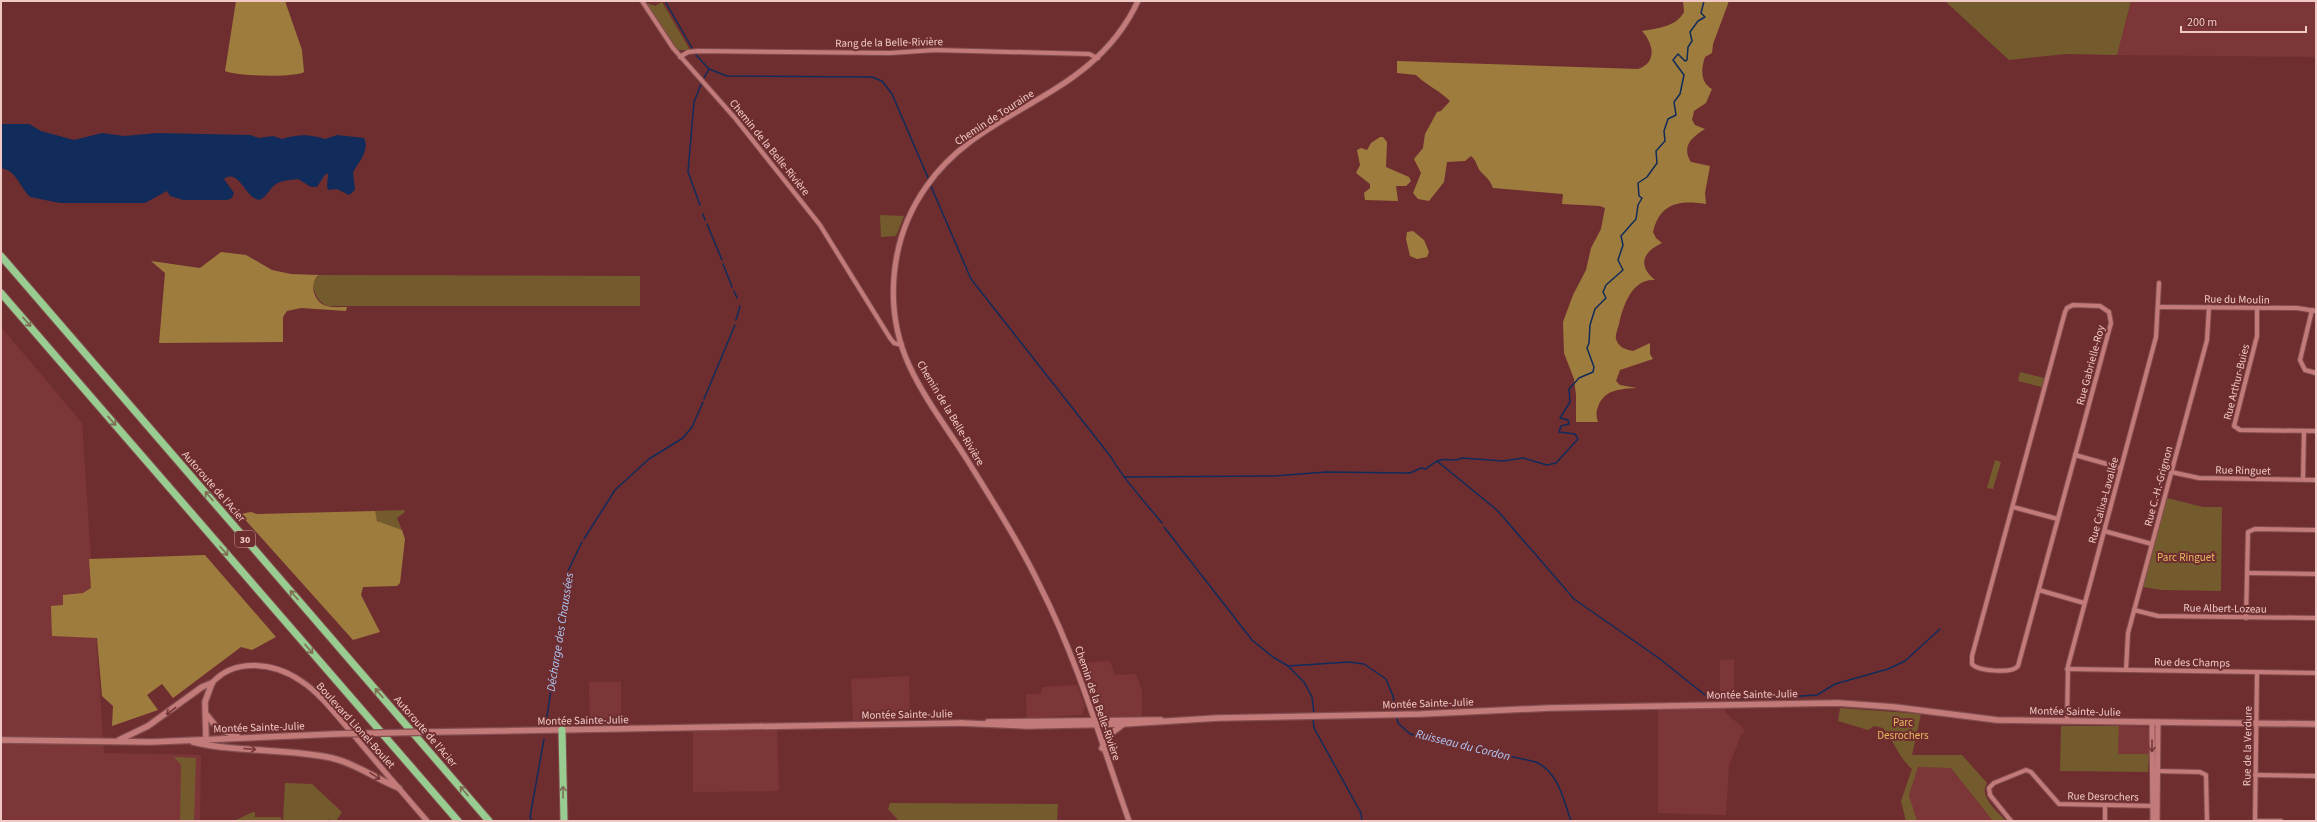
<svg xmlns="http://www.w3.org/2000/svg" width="2317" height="822" font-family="'Source Sans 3',sans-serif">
<rect width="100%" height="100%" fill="#6e2e30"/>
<g fill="#7d3638">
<path d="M2131 1H2316V57L2117 55Z"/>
<path d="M1 327 82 423 104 753 201 755 200 821H1Z"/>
<path d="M1734 659V701H1720V660Z"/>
<path d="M1110 661 1115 675 1136 674 1142 691V716H1106L1097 712 1078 663Z"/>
<path d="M909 676 910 720 853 721 851 679Z"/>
<path d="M589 682H621V725L590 726Z"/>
<path d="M1077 685 1085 707 1082 715 1027 718 1026 694H1041L1042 687Z"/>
<path d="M1725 708V712L1745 730 1741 735 1729 766 1726 815 1658 813V709Z"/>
<path d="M2119 726 2147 727 2149 731V754H2118Z"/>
<path d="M777 730 779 791 693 792V731Z"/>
<path d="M1918 767 1951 768 1993 821H1917L1909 795Z"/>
</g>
<g fill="#745b2d">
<path d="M1945 1H2131L2117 55 2066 54 2009 60Z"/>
<path d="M662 2 690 50H677L646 3 655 6Z"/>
<path d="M880 215 904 216 896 236 881 237Z"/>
<path d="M319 275 640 276V306H328C318 303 313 291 313 282Z"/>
<path d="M2020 372 2044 378 2042 387 2018 381Z"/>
<path d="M1995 460 2001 462 1993 489 1987 488Z"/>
<path d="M2167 498 2203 507H2222L2221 591 2162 590 2143 587Z"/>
<path d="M404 510 405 512 397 518 402 530C390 525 374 527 375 511Z"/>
<path d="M1840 708 1921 714 1912 755H1962L1987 783C1978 796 1997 811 2006 821H1993L1951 768 1918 767 1909 795 1917 821H1906L1901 801 1912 769C1899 758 1894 741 1883 728L1874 726 1868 730 1838 721Z"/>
<path d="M2061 726H2119L2118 754H2149L2148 772 2060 771Z"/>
<path d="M174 757 196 758 194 821H180L181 765Z"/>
<path d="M285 783 312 784 342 812 336 821H331L330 819 325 821H283Z"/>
<path d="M890 803 1058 804 1057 821H899L888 809Z"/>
<path d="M253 812H255V817H281V821H234Z"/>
</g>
<g fill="#9e7c3e">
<path d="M236 1H285L302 50 304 72C294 78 235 76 225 71Z"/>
<path d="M1683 1H1729L1713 44 1712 53 1705 57C1701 69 1700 82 1712 89L1706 103 1694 111 1692 120 1695 125 1705 129C1692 137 1681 146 1691 162L1710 166 1705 193 1706 204C1679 200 1660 203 1653 232L1656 238 1662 243C1643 252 1637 265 1655 280 1632 278 1623 306 1619 324 1618 328 1615 335 1616 339 1618 347 1626 350 1633 351L1650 343V354L1653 359 1620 370 1616 381 1620 385 1637 388C1621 389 1604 389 1598 407 1596 412 1596 416 1598 422H1576V395L1574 379 1564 353 1563 322 1573 295 1586 270 1591 248 1601 229 1605 208 1600 206 1562 204 1563 194 1493 188C1490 180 1487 178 1481 172 1476 167 1478 162 1471 156L1465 161 1447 162 1444 182 1429 201 1418 199 1413 193 1421 173 1414 159 1423 148 1425 134 1437 112 1441 111 1450 101C1439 90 1426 85 1416 75L1397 73V61L1638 69C1657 63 1654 44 1642 31 1658 28 1676 27 1684 12Z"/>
<path d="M1380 137H1383L1387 142 1386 167 1409 177 1411 181 1406 186H1396L1398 201 1365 200 1364 193 1370 188V184L1356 173 1360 165 1357 150 1361 148 1367 150 1371 143Z"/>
<path d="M1413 231 1424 240 1429 252 1427 257 1417 259 1410 256 1406 239 1407 232Z"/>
<path d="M221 252 246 255 272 270 291 274 319 275C309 282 313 300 324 305 330 308 340 307 347 307L346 311 301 308 287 311 283 317V342L159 343 165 273 151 261 200 268Z"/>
<path d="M375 511 377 521 402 530 405 539 400 583 397 586 363 587 361 595 363 599 380 632 353 640 240 514 251 512 257 514Z"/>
<path d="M205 555 276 637 252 650 241 647 173 698 162 684 147 695 158 710 112 726 113 706 102 696 97 638 52 636 51 606 63 605V595L83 593 91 588 89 559Z"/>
</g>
<path fill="#112b5a" d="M1 124H29L41 131 74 140 102 133 124 136 157 133 250 135 259 138 273 136 282 139C299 134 307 134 325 139L337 135 364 138C370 150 359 162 353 172L355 190 349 195 337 189 329 190 327 188 328 173 324 176 317 187H311L298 179C291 180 282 180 276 184 269 189 267 197 259 200 245 198 239 168 224 179L234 193 232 198 227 200H183L170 196 167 191 145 203H60L30 197C19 186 17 171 1 168Z"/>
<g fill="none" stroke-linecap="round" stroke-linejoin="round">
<g stroke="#112b5a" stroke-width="1.5">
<path d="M665 1 692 48"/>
<path d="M1127 1H1129"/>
<path d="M696 55 709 69 727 76 872 77 882 81 892 94 929 180"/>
<path d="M704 78 709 69"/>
<path d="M930 184 971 279 1111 457C1123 479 1146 503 1162 523"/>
<path d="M700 205 688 172 694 102 701 84"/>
<path d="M703 214 705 220"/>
<path d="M707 224 722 260"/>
<path d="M723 264 732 287"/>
<path d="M734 291 737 298"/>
<path d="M736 320 740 306"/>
<path d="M704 399 735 325"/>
<path d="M1437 461 1497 510 1574 599 1660 659 1710 699H1714"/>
<path d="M1124 477 1274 476 1326 472 1410 473 1421 468 1426 469C1446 451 1450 465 1462 458L1503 461 1523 458 1547 465 1556 463 1578 439 1575 434 1559 432 1561 426 1569 424 1568 420 1560 418 1570 402 1569 389 1579 378 1593 372 1594 367 1587 348 1589 343 1590 325 1595 309 1606 298 1603 292 1606 285 1623 270 1618 260 1623 245 1621 236 1636 219 1638 205 1642 198 1639 196 1638 183 1647 177 1657 163 1656 151 1665 141 1664 131 1668 119 1676 115 1674 102 1680 94 1684 75 1673 60 1678 54 1685 61 1687 60 1688 47 1692 41 1690 32 1698 21 1705 17 1701 13 1704 1"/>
<path d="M1164 527 1252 640 1273 657 1288 666 1304 682 1312 697 1314 714"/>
<path d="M584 539 615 490 649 459 683 438 692 427 703 402"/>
<path d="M1288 666 1349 662 1364 664 1386 679 1393 696 1398 723 1410 734 1536 762C1559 773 1563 799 1571 821"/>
<path d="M1718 699H1723"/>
<path d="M1730 699H1748"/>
<path d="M1754 699 1817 695 1835 684 1888 669 1905 661 1940 629"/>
<path d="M1313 718 1314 728 1361 813 1362 821"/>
<path d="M546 724 568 571 582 542"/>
<path d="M532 821 530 817 544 739"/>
</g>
<defs>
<g id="minor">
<path d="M642 1 673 48 735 118 820 225 890 338 894 343 902 345"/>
<path d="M680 57 688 52 698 51 890 53 935 50 1089 54 1098 58"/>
<path d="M2073 305 2100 306 2109 312 2111 323 2018 666C2012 674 1978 671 1972 664V656L2065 312 2067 308Z"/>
<path d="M2158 307 2297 308 2316 311"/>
<path d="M2257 308V336L2234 426 2240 430 2316 431"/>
<path d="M2312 310 2300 360 2305 370 2316 373"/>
<path d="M2075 455 2121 468"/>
<path d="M2171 472 2199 478 2316 480"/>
<path d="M2303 479 2304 431"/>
<path d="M2013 507 2058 519"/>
<path d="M2104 531 2152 544"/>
<path d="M2247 573 2316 574"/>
<path d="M2039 590 2084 603"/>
<path d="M2134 610 2158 616 2316 618"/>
<path d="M2246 618 2248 532 2255 529 2316 530"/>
<path d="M2067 669 2316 673"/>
<path d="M2126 670 2128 633 2207 340 2209 307"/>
<path d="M2067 721 2068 666 2156 337 2159 283"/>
<path d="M2155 771 2200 772 2206 775 2207 821"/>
<path d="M2255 775 2316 776"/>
<path d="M2011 821 1990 795 1989 788 1994 783 2026 770 2031 772 2059 804 2155 806"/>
<path d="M2105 821V805"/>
<path d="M2255 821 2257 672"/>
<path d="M2255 821H2281"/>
</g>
<g id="tertiary">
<path d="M212 683C235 657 275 663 301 681 321 694 336 715 352 733 377 763 402 792 427 821"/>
<path d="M2152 722 2153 821"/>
<path d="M1129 821C1101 742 1078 661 1040 586 1019 542 992 500 966 458 947 428 924 398 909 365 883 308 890 238 926 187 983 104 1091 102 1138 1"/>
<path d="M2157 821 2158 722"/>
</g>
<g id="secondary">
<path d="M206 714 218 729 237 736"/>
<path d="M988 722 1161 720"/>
<path d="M961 723 1027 726 1122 724 1218 718 1421 714 1550 708 1838 703 1894 707 1997 720 2316 724"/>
<path d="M431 732 963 723"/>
<path d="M206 739 205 702 212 683"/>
<path d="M1 740 151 742 335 734"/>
<path d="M119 740 148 726 202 687 212 683"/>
<path d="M193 742C239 753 287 748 332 758 357 764 376 779 399 788"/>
<path d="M1102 748 1110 734 1122 725"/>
</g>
<g id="motorway">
<path d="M1 256 489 821"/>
<path d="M1 293 458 821"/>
<path d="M562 730 564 821"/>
</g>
</defs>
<use href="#minor" stroke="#834d4f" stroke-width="6"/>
<use href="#tertiary" stroke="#834d4f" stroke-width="7"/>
<use href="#secondary" stroke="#834d4f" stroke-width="8"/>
<use href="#motorway" stroke="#834d4f" stroke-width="9"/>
<use href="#minor" stroke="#c37b7a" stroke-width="4"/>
<use href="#tertiary" stroke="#c37b7a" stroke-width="5"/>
<use href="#secondary" stroke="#c37b7a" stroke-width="5.5"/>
<use href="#motorway" stroke="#99cc90" stroke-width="7"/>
<defs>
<path id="secondary-bridge" d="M335 734 431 732"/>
</defs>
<use href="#secondary-bridge" stroke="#834d4f" stroke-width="8" stroke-linecap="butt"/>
<use href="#secondary-bridge" stroke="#c37b7a" stroke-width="5.5"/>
</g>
<defs><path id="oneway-shaft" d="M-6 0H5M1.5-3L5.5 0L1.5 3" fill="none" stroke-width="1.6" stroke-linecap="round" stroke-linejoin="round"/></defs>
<g stroke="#7f6d56">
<use href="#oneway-shaft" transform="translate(27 322) rotate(49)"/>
<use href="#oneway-shaft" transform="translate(112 421) rotate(49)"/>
<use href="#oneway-shaft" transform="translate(209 496) rotate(-131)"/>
<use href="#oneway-shaft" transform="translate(224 551) rotate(49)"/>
<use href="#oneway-shaft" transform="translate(294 595) rotate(-131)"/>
<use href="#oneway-shaft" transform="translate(309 649) rotate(49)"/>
<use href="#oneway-shaft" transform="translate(379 693) rotate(-131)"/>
<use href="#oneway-shaft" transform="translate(464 791) rotate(-131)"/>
<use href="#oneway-shaft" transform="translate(563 792) rotate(-90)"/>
</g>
<g stroke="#763637">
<use href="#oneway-shaft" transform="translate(171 711) rotate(143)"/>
<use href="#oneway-shaft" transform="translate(2152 746) rotate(90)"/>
<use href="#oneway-shaft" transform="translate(250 749) rotate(5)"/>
<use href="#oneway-shaft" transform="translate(375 776) rotate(31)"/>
</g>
<g text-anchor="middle" stroke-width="4" stroke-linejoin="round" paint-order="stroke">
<rect fill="#6e2e30" stroke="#c99a9a" stroke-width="1" x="235" y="531" width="20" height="16" rx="3"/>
<g font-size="10" font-weight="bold" fill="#f0c9c7">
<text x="245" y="543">30</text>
</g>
<g font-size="11" fill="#f0c9c7" stroke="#6e2e30">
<text transform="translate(889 42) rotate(-1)" y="4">Rang de la Belle-Rivière</text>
<text transform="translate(994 117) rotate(-33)" y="4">Chemin de Touraine</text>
<text transform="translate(770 147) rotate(51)" y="4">Chemin de la Belle-Rivière</text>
<text transform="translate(2237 299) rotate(1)" y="4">Rue du Moulin</text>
<text transform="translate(2090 365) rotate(-75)" y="4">Rue Gabrielle-Roy</text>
<text transform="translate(2236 382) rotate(-76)" y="4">Rue Arthur-Buies</text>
<text transform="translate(951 413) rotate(59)" y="4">Chemin de la Belle-Rivière</text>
<text transform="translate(2243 470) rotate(1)" y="4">Rue Ringuet</text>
<text transform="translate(214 486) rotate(49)" y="4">Autoroute de l'Acier</text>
<text transform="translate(2158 486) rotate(-75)" y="4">Rue C.-H.-Grignon</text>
<text transform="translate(2103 500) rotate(-75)" y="4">Rue Calixa-Lavallée</text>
<text transform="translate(2225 608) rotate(1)" y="4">Rue Albert-Lozeau</text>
<text transform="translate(2192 662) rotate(1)" y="4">Rue des Champs</text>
<text transform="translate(1752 694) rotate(-1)" y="4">Montée Sainte-Julie</text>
<text transform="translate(1098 703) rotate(71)" y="4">Chemin de la Belle-Rivière</text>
<text transform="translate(1428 703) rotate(-2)" y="4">Montée Sainte-Julie</text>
<text transform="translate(2075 711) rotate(1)" y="4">Montée Sainte-Julie</text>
<text transform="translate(907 714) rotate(-1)" y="4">Montée Sainte-Julie</text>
<text transform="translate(583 720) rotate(-1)" y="4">Montée Sainte-Julie</text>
<text transform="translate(356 725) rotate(48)" y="4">Boulevard Lionel-Boulet</text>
<text transform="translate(259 727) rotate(-2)" y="4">Montée Sainte-Julie</text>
<text transform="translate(426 731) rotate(49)" y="4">Autoroute de l'Acier</text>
<text transform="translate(2247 746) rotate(-89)" y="4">Rue de la Verdure</text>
<text transform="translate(2103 796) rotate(1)" y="4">Rue Desrochers</text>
</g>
<g font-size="11" fill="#eab960" stroke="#6e2e30">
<text x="2186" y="561">Parc Ringuet</text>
<text x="1903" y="726">Parc<tspan x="1903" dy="13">Desrochers</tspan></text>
</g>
<g font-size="12" font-style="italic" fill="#adc8f7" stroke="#6e2e30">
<text transform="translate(560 632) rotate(-81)" y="4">Décharge des Chaussées</text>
<text transform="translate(1463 745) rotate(14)" y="4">Ruisseau du Cordon</text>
</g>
</g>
<rect width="2317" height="822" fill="none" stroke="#f0c9c7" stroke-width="4"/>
<path d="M2181 26v6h125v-6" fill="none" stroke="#f0c9c7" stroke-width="2"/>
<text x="2187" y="26" font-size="12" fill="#f0c9c7" stroke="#6e2e30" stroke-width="3" paint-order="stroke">200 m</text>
</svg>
